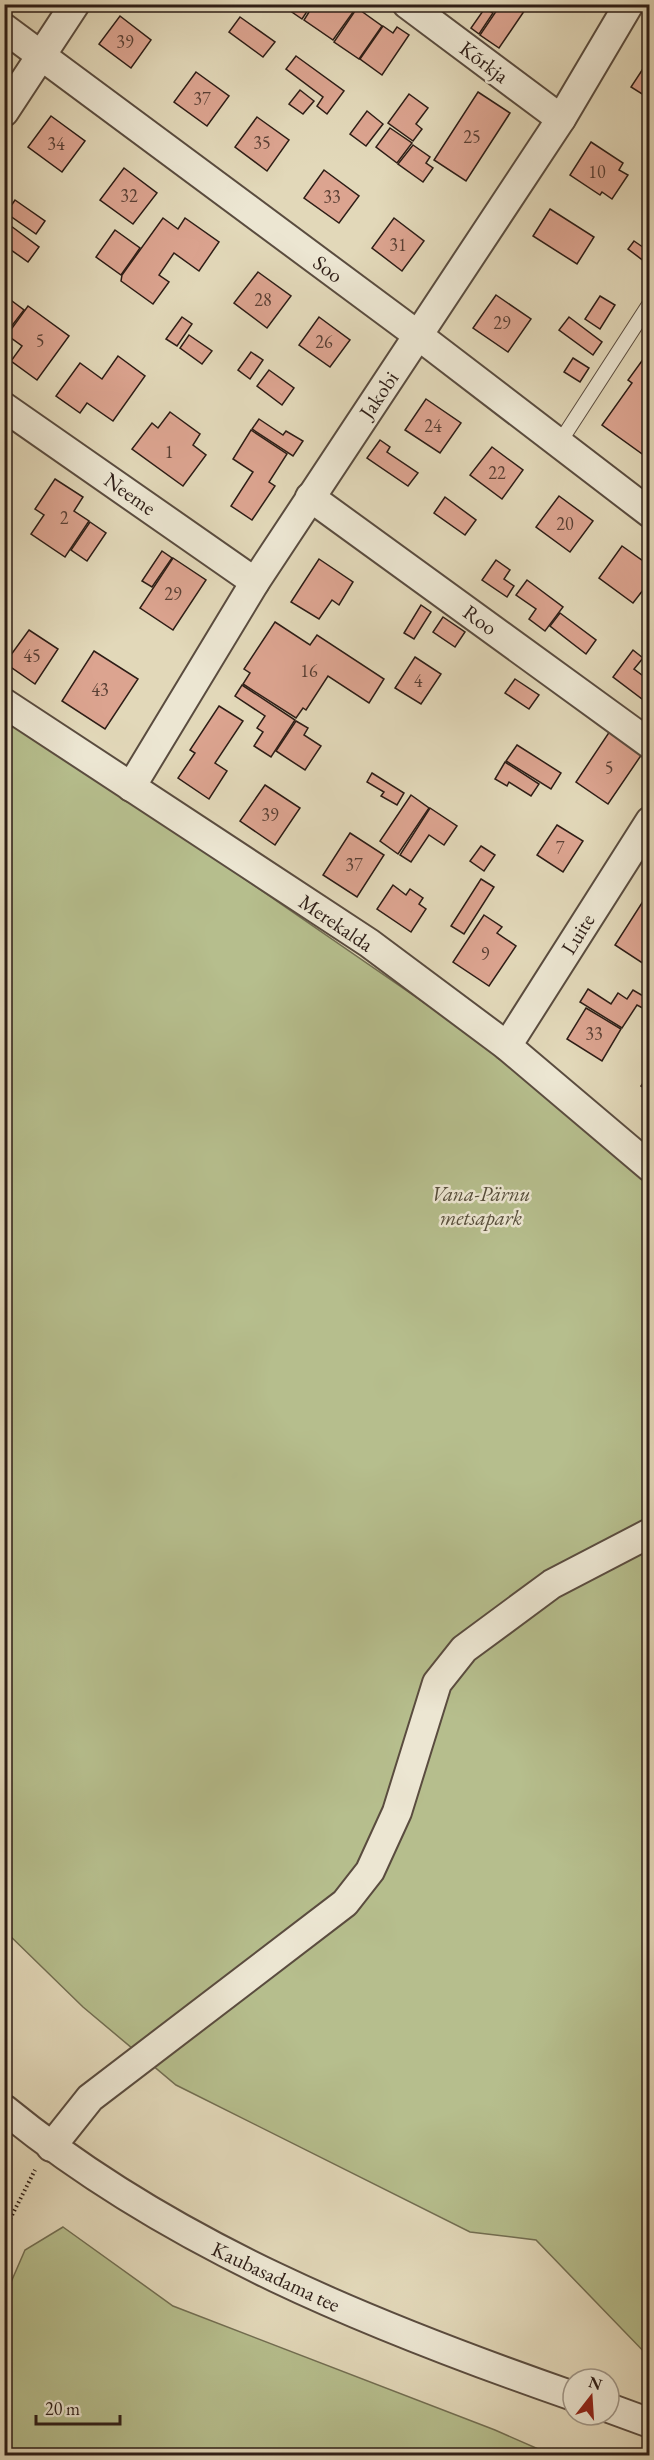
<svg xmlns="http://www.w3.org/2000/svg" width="654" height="2460" font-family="'EB Garamond',serif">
<rect width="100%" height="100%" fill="#e2d8b9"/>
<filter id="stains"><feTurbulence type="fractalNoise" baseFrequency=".00333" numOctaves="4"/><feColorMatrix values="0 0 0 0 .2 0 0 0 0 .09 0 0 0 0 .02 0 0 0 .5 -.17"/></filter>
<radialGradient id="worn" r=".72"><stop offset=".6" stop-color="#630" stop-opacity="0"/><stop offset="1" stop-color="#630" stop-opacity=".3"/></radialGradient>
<g fill="#b6be8d" stroke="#726e52" stroke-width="1.5">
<path d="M4 717 130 800 471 1035 649 1181V2357L536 2240 470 2232 176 2085 83 2007 5 1931Z"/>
<path d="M63 2227 173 2306 495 2430 552 2455H5V2296L25 2250Z"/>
</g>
<g fill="#dca490" stroke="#2d1d16" stroke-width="1.5">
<path d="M288 4H312L302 19 286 8Z"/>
<path d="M314 4H352L356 8 333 40 304 20Z"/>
<path d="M501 4H529L499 48 480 35Z"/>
<path d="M357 8 382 26 359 59 334 42Z"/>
<path d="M485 8 493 13 479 34 471 28Z"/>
<path d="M120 16 151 40 131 68 99 44Z"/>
<path d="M240 17 275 42 263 57 229 32Z"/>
<path d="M383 26 393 33 397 27 409 35 382 75 360 59Z"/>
<path d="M296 56 344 91 327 114 317 106 323 97 286 69Z"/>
<path d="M650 58V99L631 87Z"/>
<path d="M196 72 229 96 207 126 174 102Z"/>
<path d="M300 90 314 101 303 114 289 104Z"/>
<path d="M478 92 510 113 466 181 434 160Z"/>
<path d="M409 94 428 108 416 124 422 129 413 141 388 123Z"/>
<path d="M367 111 383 124 366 146 350 134Z"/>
<path d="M51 116 85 141 62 172 28 147Z"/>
<path d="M257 117 289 140 267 171 235 147Z"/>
<path d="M390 128 412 143 397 163 376 147Z"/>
<path d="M591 142 623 163 619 170 628 175 612 199 602 192 600 195 570 175Z"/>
<path d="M413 145 430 157 426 163 433 168 423 182 398 164Z"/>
<path d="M124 168 157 193 133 224 100 200Z"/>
<path d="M324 170 359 196 339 223 304 198Z"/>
<path d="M15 200 45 221 36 234 6 213Z"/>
<path d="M550 209 594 237 577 264 533 236Z"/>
<path d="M163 218 178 229 185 218 219 242 199 271 174 253 159 275 169 282 153 304 121 281 122 275Z"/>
<path d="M394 218 424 241 402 271 372 248Z"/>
<path d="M11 226 39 247 28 262 4 245V234Z"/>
<path d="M115 230 140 248 121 275 96 257Z"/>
<path d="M634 241 650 252 649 265 628 249Z"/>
<path d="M258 272 291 296 267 328 234 303Z"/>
<path d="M496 295 531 319 508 352 473 328Z"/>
<path d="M600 296 615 305 600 329 585 319Z"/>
<path d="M12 301 24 310 4 336V310Z"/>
<path d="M28 306 69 336 37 380 11 361 22 346 7 335Z"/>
<path d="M182 317 192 324 177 346 166 339Z"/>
<path d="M319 317 350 340 330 367 299 345Z"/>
<path d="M569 317 602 342 593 355 559 330Z"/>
<path d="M189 335 212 351 202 364 180 348Z"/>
<path d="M251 352 263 360 250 379 238 370Z"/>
<path d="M118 356 145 376 113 421 87 403 80 413 56 396 80 363 102 379Z"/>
<path d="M573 358 589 368 580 382 564 372Z"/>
<path d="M644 358 650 362V450L645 456 602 425 632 383 628 380Z"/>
<path d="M269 370 294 388 282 405 257 386Z"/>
<path d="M426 399 461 423 440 453 405 430Z"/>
<path d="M170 412 200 434 193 445 206 455 183 486 132 449 152 423 158 428Z"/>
<path d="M259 419 283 435 286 431 303 441 293 456 252 429Z"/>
<path d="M251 430 287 454 269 482 275 486 252 520 231 506 253 472 233 459Z"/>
<path d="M380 440 390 447 387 452 418 473 408 486 367 458Z"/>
<path d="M492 447 523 470 502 499 470 475Z"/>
<path d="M55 479 83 497 74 511 89 521 65 557 31 534 44 515 35 509Z"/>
<path d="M559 496 593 521 570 552 536 527Z"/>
<path d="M445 497 476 520 465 535 434 513Z"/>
<path d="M90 522 106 533 87 561 71 550Z"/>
<path d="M622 546 650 566V581L633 603 599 578Z"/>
<path d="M162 551 172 558 152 587 142 581Z"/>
<path d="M173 558 206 580 173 630 140 608Z"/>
<path d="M319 559 353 582 339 605 332 600 319 619 291 602Z"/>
<path d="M496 560 510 570 504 579 514 586 507 597 482 580Z"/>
<path d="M527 580 563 607 545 631 529 619 536 609 516 595Z"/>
<path d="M421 605 431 612 414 639 404 633Z"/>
<path d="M560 613 596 640 586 654 550 626Z"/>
<path d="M443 617 465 632 455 647 433 632Z"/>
<path d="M275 622 310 645 317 635 384 679 369 703 328 676 306 710 303 708 296 718 243 684 250 673 244 669Z"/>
<path d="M29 630 58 649 35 684 5 663Z"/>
<path d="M633 650 643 658 634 669 650 681V705L613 677Z"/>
<path d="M94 651 138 679 105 729 62 701Z"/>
<path d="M415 657 441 674 421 704 395 688Z"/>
<path d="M515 679 539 695 529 709 505 693Z"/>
<path d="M242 685 295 720 271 757 254 746 263 732 257 728 265 716 235 696Z"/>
<path d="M219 706 243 721 215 763 227 771 209 799 178 778 195 753 190 750Z"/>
<path d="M296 721 308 728 304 735 321 746 305 770 276 751Z"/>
<path d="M610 731 642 754 608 804 576 782Z"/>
<path d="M517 745 561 773 551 789 506 761Z"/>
<path d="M505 762 539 784 531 796 509 782 507 786 495 779Z"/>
<path d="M372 773 404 793 397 805 381 796 384 792 367 782Z"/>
<path d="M265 785 300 808 275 845 240 821Z"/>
<path d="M411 795 429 808 398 854 380 841Z"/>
<path d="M430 808 457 826 444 845 429 835 411 862 400 855Z"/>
<path d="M557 825 583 841 563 872 537 855Z"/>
<path d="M350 833 384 855 357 897 323 875Z"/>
<path d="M481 846 495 855 484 871 470 861Z"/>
<path d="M481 879 494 887 464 934 451 926Z"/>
<path d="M393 885 406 895 410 889 423 898 419 904 426 909 411 932 377 909Z"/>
<path d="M647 895 650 897V962L647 966 615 945Z"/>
<path d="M484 915 502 927 497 933 516 946 489 986 453 962Z"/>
<path d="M588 989 611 1004 618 993 627 999 633 990 650 1000V1012L637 1005 622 1028 580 1002Z"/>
<path d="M586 1008 621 1029 602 1061 567 1039Z"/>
<path d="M650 1072V1092L641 1086Z"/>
</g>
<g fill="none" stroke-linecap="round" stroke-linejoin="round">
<defs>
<path id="service" d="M558 445 650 303"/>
<g id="minor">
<path d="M407 4 561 119"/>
<path d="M4 28 419 336 650 513"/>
<path d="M4 112 75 4"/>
<path d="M4 407 255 582"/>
<path d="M310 497 650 744"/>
<path d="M4 703 369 943 507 1046 650 1167"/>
<path d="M131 787 255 582 561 119 629 4"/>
<path d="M507 1046 650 821"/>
<path d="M4 2109C170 2245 372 2326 573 2396"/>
<path d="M51 2147 90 2098 345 1903 370 1871 397 1812 437 1683 464 1649 552 1584 650 1533"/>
<path d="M609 2408 650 2423"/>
</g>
</defs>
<use href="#service" stroke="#5a4c3f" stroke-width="16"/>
<use href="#minor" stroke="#5a4c3f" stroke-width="32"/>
<path stroke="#2d1d16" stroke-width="4" stroke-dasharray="1.5 3" stroke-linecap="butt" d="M4 2231 35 2170"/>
<use href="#service" stroke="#ece6d2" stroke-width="14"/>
<use href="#minor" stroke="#ece6d2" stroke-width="28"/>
</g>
<g text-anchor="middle" stroke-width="5" stroke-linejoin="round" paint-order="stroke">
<g font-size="18" fill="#593f34">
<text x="125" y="48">39</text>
<text x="202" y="105">37</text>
<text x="472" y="143">25</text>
<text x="262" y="149">35</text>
<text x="56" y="150">34</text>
<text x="597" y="178">10</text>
<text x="129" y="202">32</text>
<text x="332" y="203">33</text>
<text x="398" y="251">31</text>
<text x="263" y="306">28</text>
<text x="502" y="329">29</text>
<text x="40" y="347">5</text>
<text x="324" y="348">26</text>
<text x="433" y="432">24</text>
<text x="169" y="458">1</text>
<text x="497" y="479">22</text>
<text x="64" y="524">2</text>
<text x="565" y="530">20</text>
<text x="173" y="600">29</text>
<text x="32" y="662">45</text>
<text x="309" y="677">16</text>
<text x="418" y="687">4</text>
<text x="100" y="696">43</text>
<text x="609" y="774">5</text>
<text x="270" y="821">39</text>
<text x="560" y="854">7</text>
<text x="354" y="871">37</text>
<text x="485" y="960">9</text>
<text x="594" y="1040">33</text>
</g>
<g font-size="21" fill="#2d1d16" stroke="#ece6d2">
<text transform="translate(484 62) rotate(37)" y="7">Kõrkja</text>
<text transform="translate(328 269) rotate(37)" y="7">Soo</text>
<text transform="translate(379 395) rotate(-56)" y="7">Jakobi</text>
<text transform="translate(130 494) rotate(35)" y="7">Neeme</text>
<text transform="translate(480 620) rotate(36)" y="7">Roo</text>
<text transform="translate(336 923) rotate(34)" y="7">Merekalda</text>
<text transform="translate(578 934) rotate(-58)" y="7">Luite</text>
<text transform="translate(276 2277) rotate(25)" y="7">Kaubasadama tee</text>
</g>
<g font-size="21" font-style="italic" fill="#564d3a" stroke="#ece6d2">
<text x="481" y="1201">Vana-Pärnu<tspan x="481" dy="24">metsapark</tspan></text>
</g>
</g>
<rect width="654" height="2460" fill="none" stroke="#e2d8b9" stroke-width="24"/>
<rect x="6" y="6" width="642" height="2448" fill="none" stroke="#2d1d16" stroke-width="3"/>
<rect x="12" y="12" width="630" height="2436" fill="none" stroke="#2d1d16" stroke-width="1.5"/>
<g transform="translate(591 2397) rotate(17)"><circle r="28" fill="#ece6d2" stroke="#a09687" stroke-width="1.5"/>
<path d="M0-4.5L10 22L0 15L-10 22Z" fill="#8f2418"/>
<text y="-9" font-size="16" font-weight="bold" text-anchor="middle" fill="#2d1d16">N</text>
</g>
<path d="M36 2415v9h84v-9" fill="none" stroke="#2d1d16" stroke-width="3"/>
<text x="45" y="2415" font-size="18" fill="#2d1d16" stroke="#ece6d2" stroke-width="4.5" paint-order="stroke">20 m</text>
<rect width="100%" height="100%" filter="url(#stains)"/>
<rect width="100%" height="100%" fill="url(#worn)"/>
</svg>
